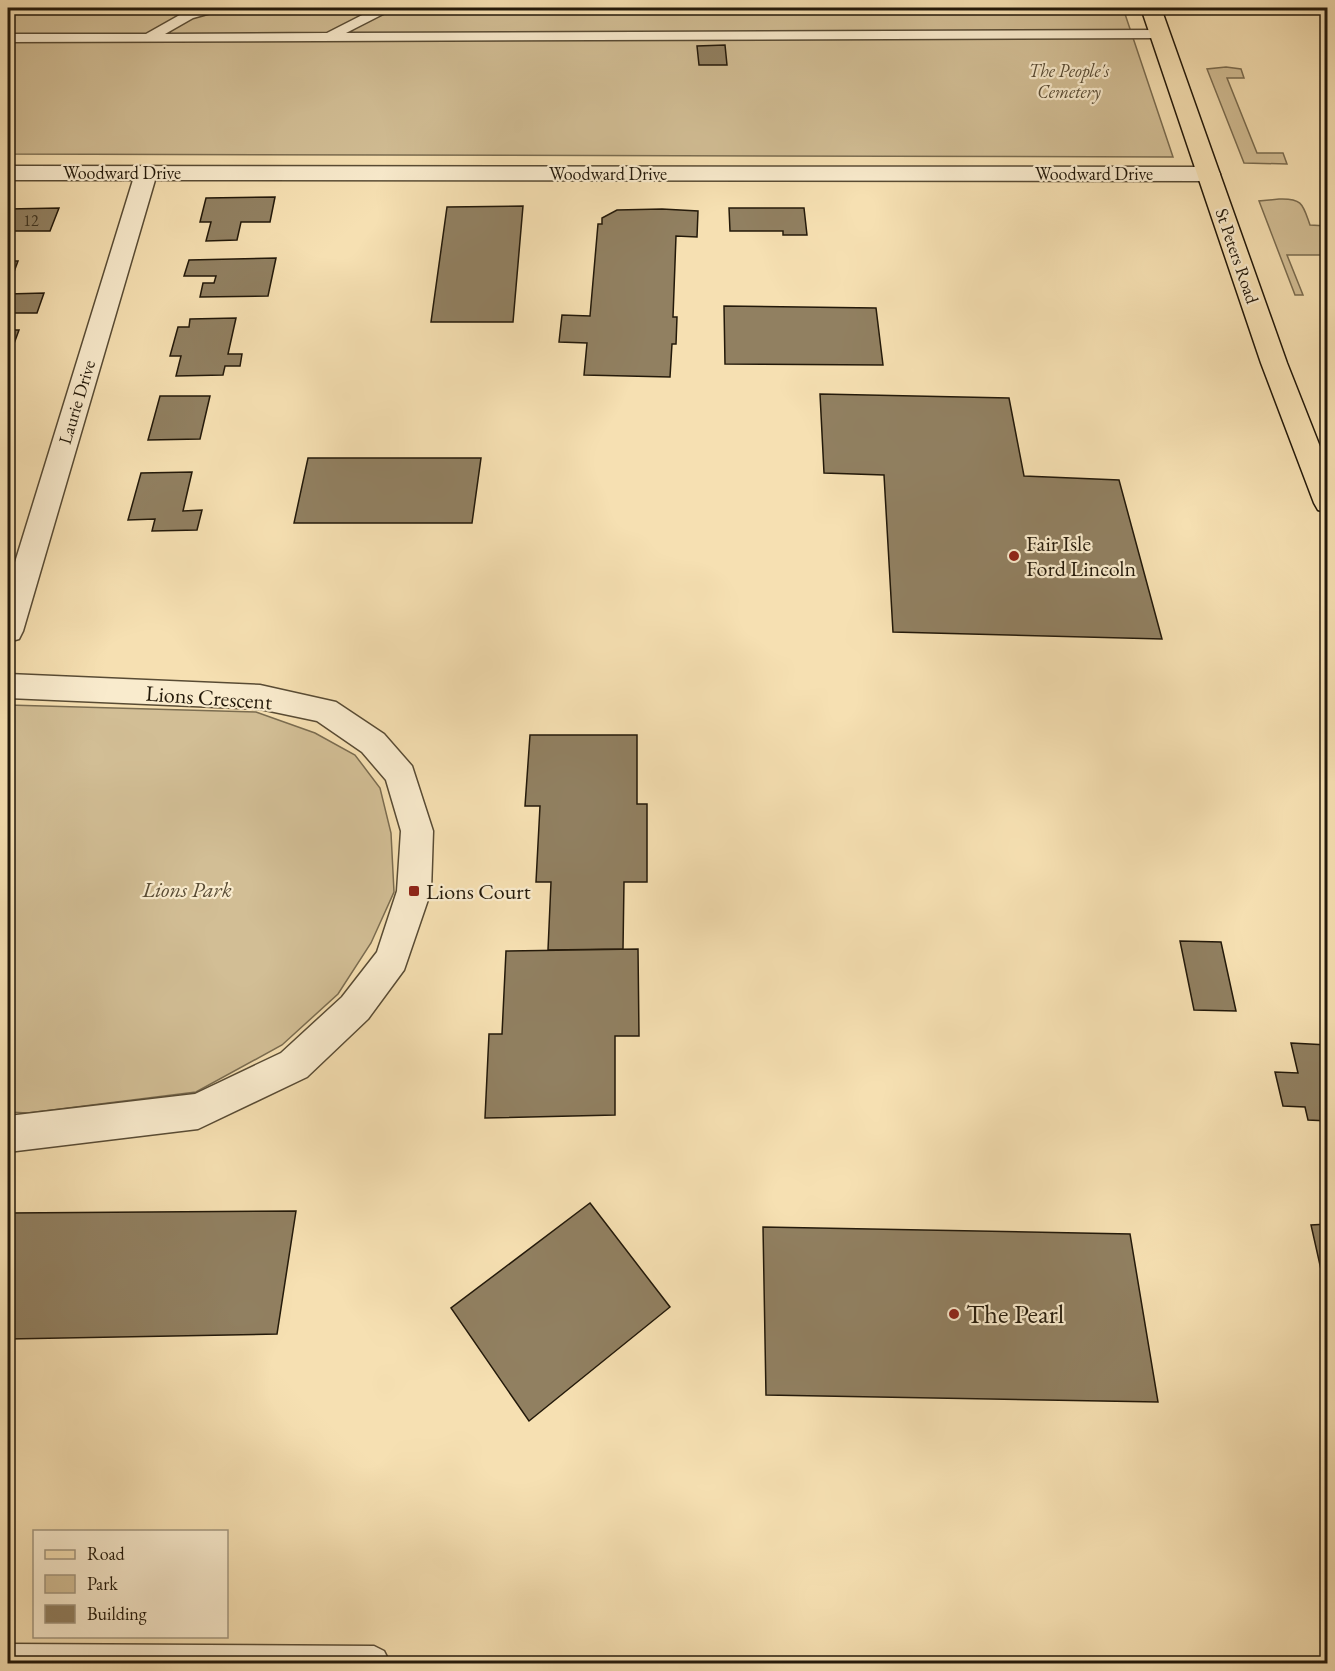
<svg xmlns="http://www.w3.org/2000/svg" width="1335" height="1671" font-family="'EB Garamond',serif">
<rect width="100%" height="100%" fill="#f6e0b2"/>
<filter id="stains"><feTurbulence type="fractalNoise" baseFrequency=".00333" numOctaves="4"/><feColorMatrix values="0 0 0 0 .2 0 0 0 0 .09 0 0 0 0 .02 0 0 0 .5 -.17"/></filter>
<radialGradient id="worn" r=".72"><stop offset=".6" stop-color="#630" stop-opacity="0"/><stop offset="1" stop-color="#630" stop-opacity=".3"/></radialGradient>
<g fill="#d2be95" stroke="#7a6c50" stroke-width="1.5">
<path d="M8 8H1123L1173 157 8 154Z"/>
<path d="M1226 67 1241 69 1244 78H1227L1257 153H1283L1287 164 1244 163 1207 69Z"/>
<path d="M1279 199C1303 198 1303 205 1310 225L1327 226V255H1287L1303 295H1295L1259 201Z"/>
<path d="M8 705 256 712 315 733 355 755 380 788 391 833 394 892 371 943 338 994 282 1045 196 1092 28 1113 8 1112Z"/>
</g>
<g fill="#918061" stroke="#23190a" stroke-width="1.5">
<path d="M725 45 727 65H699L697 46Z"/>
<path d="M275 197 270 222H241L237 240 206 241 211 222H200L206 198Z"/>
<path d="M523 206 513 322H431L447 207Z"/>
<path d="M59 208 50 231H8V209Z"/>
<path d="M729 208H804L807 235H783V231H730Z"/>
<path d="M662 209 698 211 697 237 676 236 673 317H677L676 344H672L670 377 584 375 587 343 559 342 562 315 590 316 598 224H602V218L617 210Z"/>
<path d="M276 258 268 296 200 297 203 283H214L216 276H184L189 260Z"/>
<path d="M8 261H18L8 288Z"/>
<path d="M44 293 37 313H8V294Z"/>
<path d="M724 306 876 308 883 365 725 364Z"/>
<path d="M236 318 228 354H242L240 366H225L223 375 176 376 181 356H170L178 327H189L190 319Z"/>
<path d="M8 330H19L8 360Z"/>
<path d="M820 394 1009 398 1024 476 1119 480 1162 639 893 632 884 475 824 473Z"/>
<path d="M160 396H210L200 439 148 440Z"/>
<path d="M308 458H481L472 523H294Z"/>
<path d="M192 472 183 511 202 510 197 530 152 531 155 519 128 520 141 473Z"/>
<path d="M530 735H637V804H647V882H624L623 949 548 950 551 882H536L540 806H525Z"/>
<path d="M1180 941 1221 942 1236 1011 1194 1010Z"/>
<path d="M638 949 639 1036H615V1115L485 1118 489 1034H502L506 951Z"/>
<path d="M1291 1043 1328 1045V1121L1308 1120 1305 1107 1283 1106 1275 1072 1298 1073Z"/>
<path d="M590 1203 670 1307 529 1421 451 1308Z"/>
<path d="M296 1211 277 1334 8 1339V1213Z"/>
<path d="M1328 1224V1283H1324L1311 1225Z"/>
<path d="M763 1227 1130 1234 1158 1402 766 1395Z"/>
</g>
<g fill="none" stroke-linecap="round" stroke-linejoin="round">
<defs>
<g id="service">
<path d="M202 8H220L218 11 193 18 165 34 327 33 376 8H391L389 11 346 33 1160 30 1166 34 1160 38 8 42V34H146L185 12Z"/>
<path d="M8 1644 374 1646 384 1651 389 1661 388 1664H8Z"/>
</g>
<g id="minor">
<path d="M8 166 1209 167 1217 169 1220 174 1217 179 1209 181 155 180 23 631 19 639 8 642V585L133 180H8Z"/>
<path d="M8 674 260 685 336 702 384 734 412 766 433 831 431 891 404 970 368 1019 307 1077 198 1129 8 1152V1116L195 1094 281 1053 342 997 377 952 397 891 401 831 386 780 362 752 317 721 260 709 8 698Z"/>
</g>
<path id="primary" d="M1141 8H1161L1287 363 1328 467V513L1318 510 1314 503 1261 363Z"/>
</defs>
<use href="#service" stroke="#584b34" stroke-width="3"/>
<use href="#minor" stroke="#584b34" stroke-width="3"/>
<use href="#primary" stroke="#23190a" stroke-width="3"/>
<use href="#service" fill="#f9ebcd" fill-rule="evenodd"/>
<use href="#minor" fill="#f9ebcd" fill-rule="evenodd"/>
<use href="#primary" fill="#f6e0b2" fill-rule="evenodd"/>
</g>
<g fill="#8f2418" stroke="#f9ebcd" stroke-width="2">
<circle cx="1014" cy="556" r="6"/>
<rect x="408" y="885" width="12" height="12" rx="3"/>
<circle cx="954" cy="1314" r="6"/>
</g>
<g text-anchor="middle" stroke-width="4.5" stroke-linejoin="round" paint-order="stroke">
<g font-size="16" fill="#3e3320">
<text x="31" y="226">12</text>
</g>
<g font-size="18" font-style="italic" fill="#584b34" stroke="#f9ebcd">
<text x="1069" y="77">The People's<tspan x="1069" dy="21">Cemetery</tspan></text>
</g>
<g font-size="18" fill="#23190a" stroke="#f9ebcd">
<text x="122" y="179">Woodward Drive</text>
<text x="608" y="180">Woodward Drive</text>
<text x="1094" y="180">Woodward Drive</text>
<text transform="translate(1237 256) rotate(71)" y="6">St Peters Road</text>
<text transform="translate(77 402) rotate(-73)" y="6">Laurie Drive</text>
</g>
<g font-size="22" fill="#23190a" stroke="#f9ebcd" text-anchor="start">
<text x="1026" y="551">Fair Isle<tspan x="1026" dy="25">Ford Lincoln</tspan></text>
<text x="426" y="899">Lions Court</text>
</g>
<g font-size="22" fill="#23190a" stroke="#f9ebcd">
<text transform="translate(209 697) rotate(4)" y="8">Lions Crescent</text>
</g>
<g font-size="22" font-style="italic" fill="#584b34" stroke="#f9ebcd">
<text x="187" y="897">Lions Park</text>
</g>
<g font-size="27" fill="#23190a" stroke="#f9ebcd" text-anchor="start">
<text x="966" y="1323">The Pearl</text>
</g>
</g>
<rect width="1335" height="1671" fill="none" stroke="#f6e0b2" stroke-width="30"/>
<rect x="9" y="9" width="1317" height="1653" fill="none" stroke="#23190a" stroke-width="3"/>
<rect x="15" y="15" width="1305" height="1641" fill="none" stroke="#23190a" stroke-width="1.5"/>
<rect x="33" y="1530" width="195" height="108" fill="#f9ebcd" stroke="#a3977f" stroke-width="1.5"/>
<rect x="45" y="1550" width="30" height="9" fill="#f6e0b2" stroke="#a3977f" stroke-width="1.5"/>
<text x="87" y="1560" font-size="18" fill="#23190a">Road</text>
<rect x="45" y="1575" width="30" height="18" fill="#d2be95" stroke="#a3977f" stroke-width="1.5"/>
<text x="87" y="1590" font-size="18" fill="#23190a">Park</text>
<rect x="45" y="1605" width="30" height="18" fill="#918061" stroke="#a3977f" stroke-width="1.5"/>
<text x="87" y="1620" font-size="18" fill="#23190a">Building</text>
<rect width="100%" height="100%" filter="url(#stains)"/>
<rect width="100%" height="100%" fill="url(#worn)"/>
</svg>
